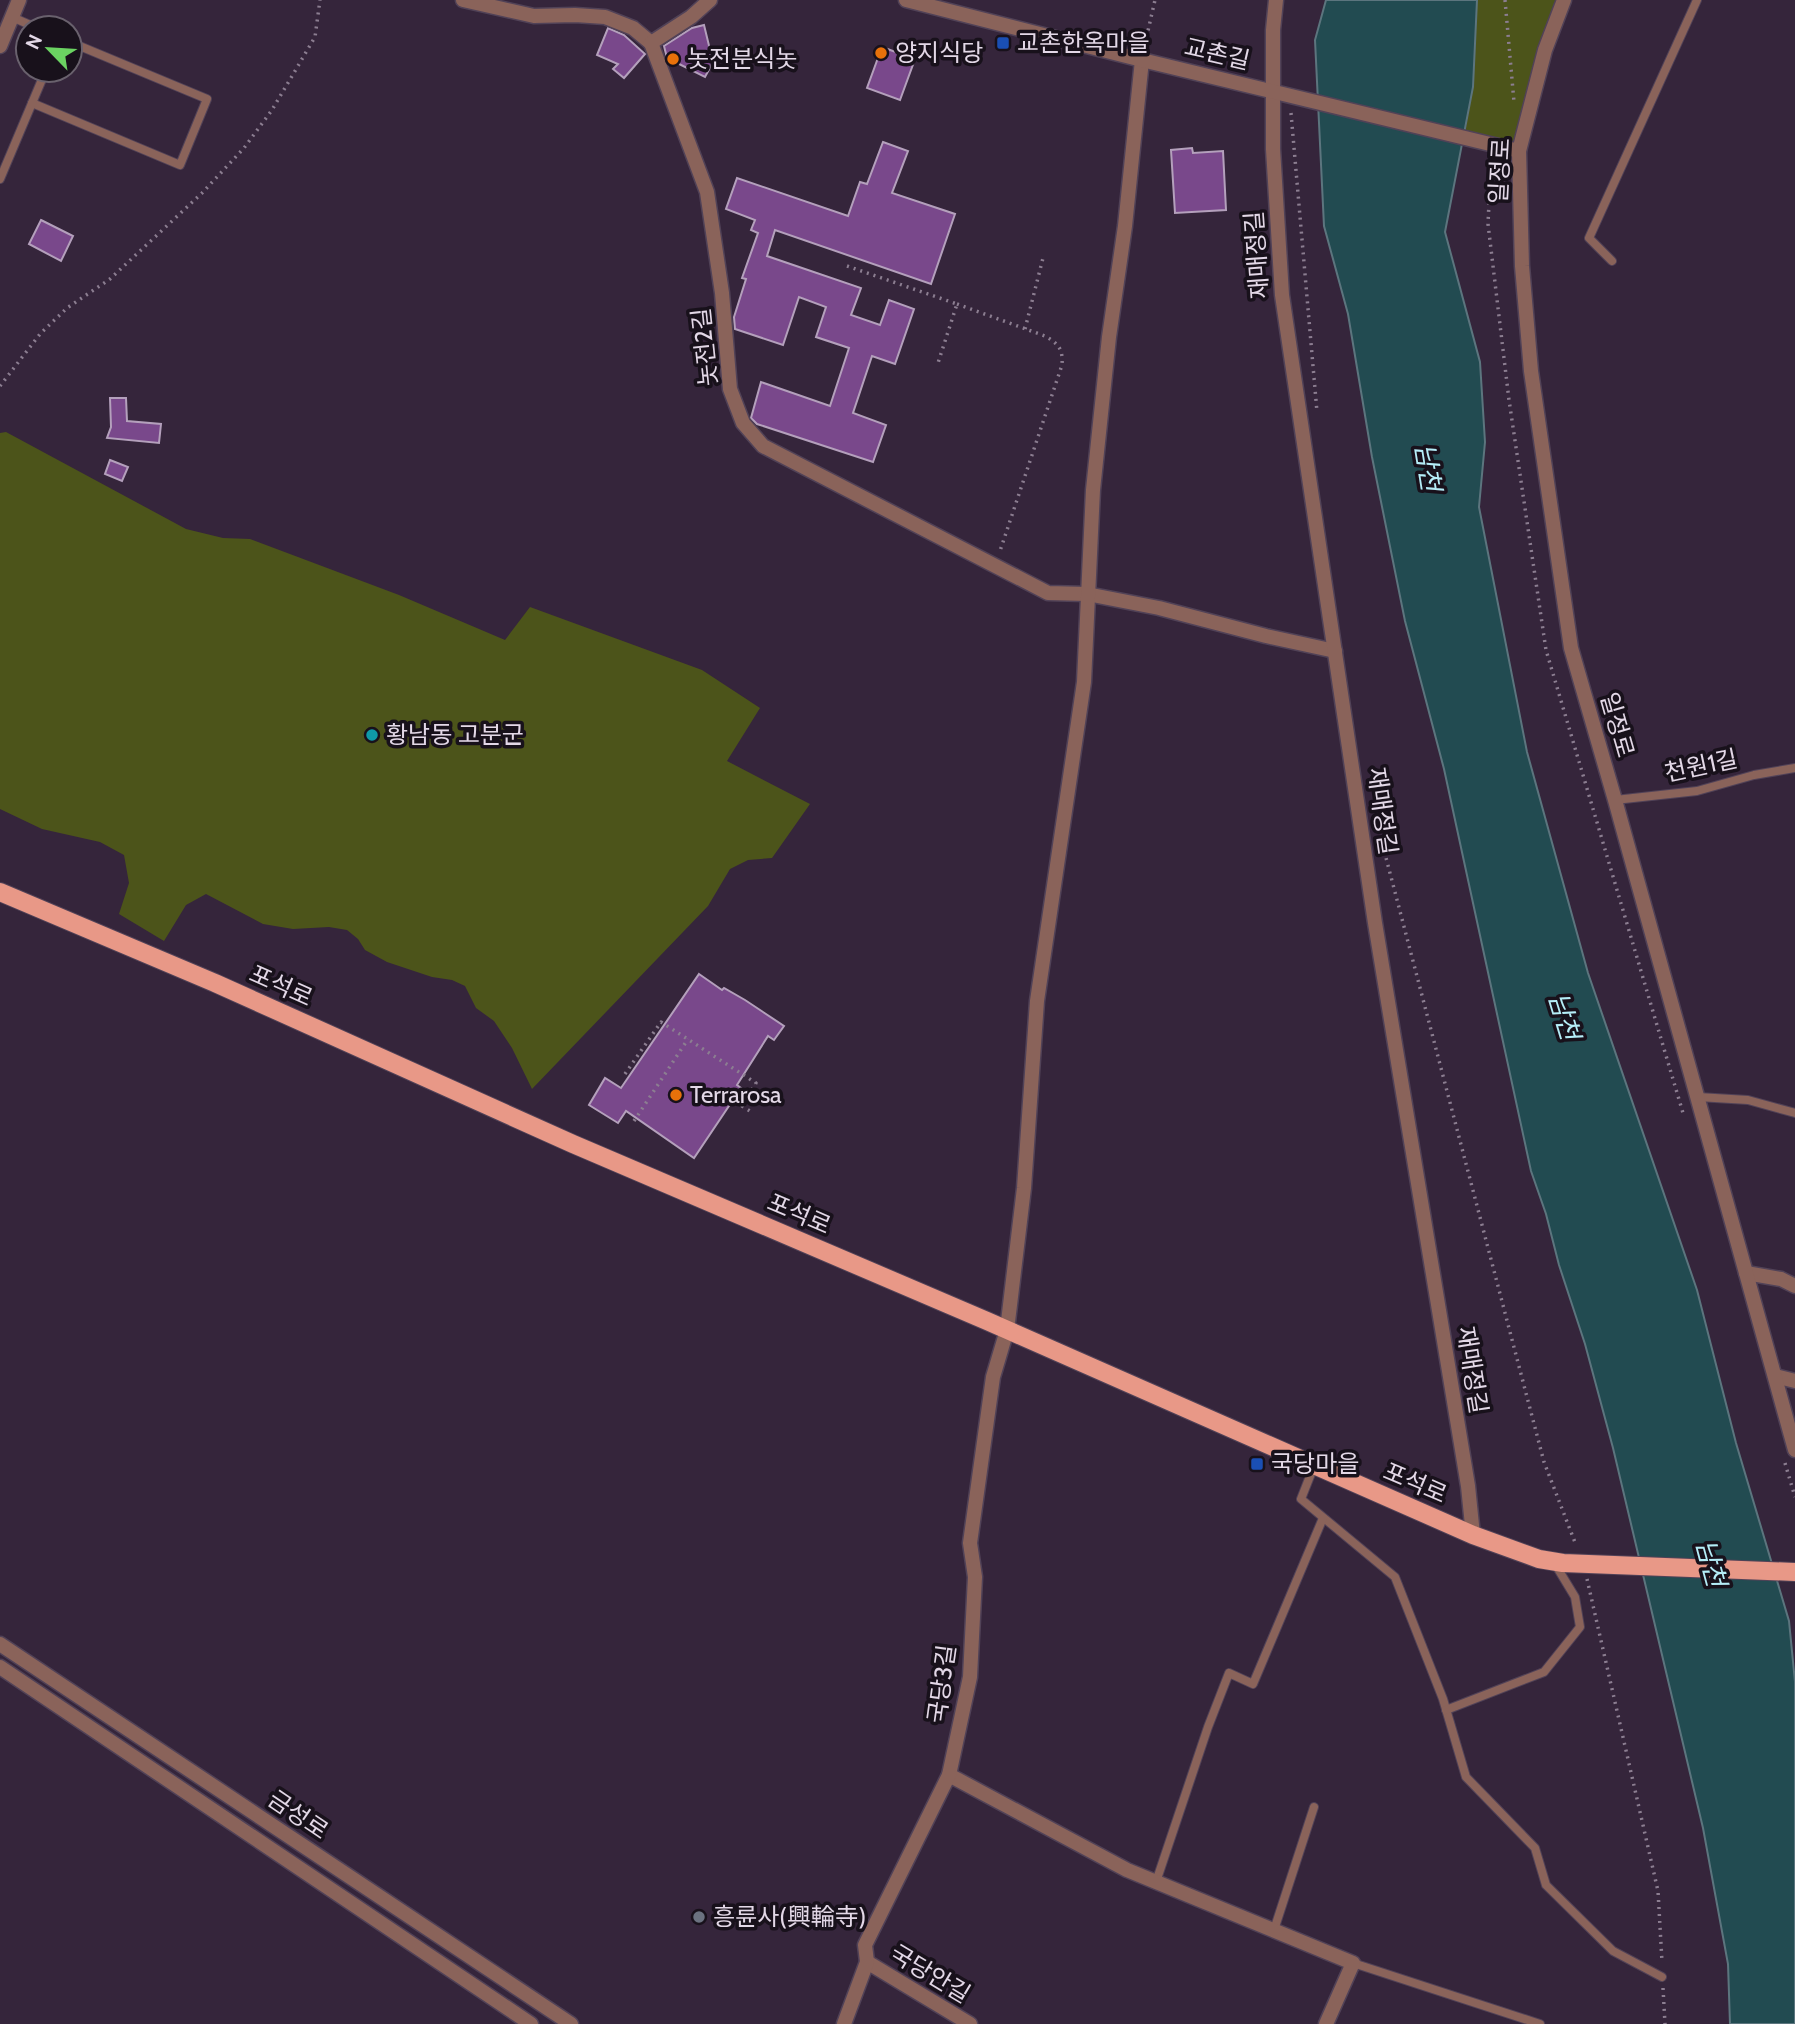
<svg xmlns="http://www.w3.org/2000/svg" width="1795" height="2024" font-family="Cabin,'Noto Sans KR',sans-serif">
<rect width="100%" height="100%" fill="#35253b"/>
<g fill="#4c541a">
<path d="M1477 0H1564L1519 151 1464 138 1473 87Z"/>
<path d="M6 432 186 529 223 538 250 539 399 595 505 640 530 607 702 670 760 708 727 761 810 804 772 858 748 860 730 869 708 906 532 1089 512 1048 494 1021 476 1008 465 986 452 980 432 977 387 962 365 950 358 939 347 930 329 927 293 929 263 924 206 894 186 905 164 941 119 914 129 883 124 855 100 842 42 829 0 809V433Z"/>
</g>
<path fill="#224b51" stroke="#5c757e" stroke-width="2" d="M1326 0H1477L1473 87 1445 232 1480 362 1485 442 1479 507 1527 752 1588 973 1697 1290 1736 1443 1789 1621 1795 1682V2024H1730L1728 1964 1703 1828 1613 1448 1585 1344 1559 1265 1546 1214 1531 1171 1444 769 1405 621 1372 457 1348 314 1324 226 1315 40Z"/>
<g fill="#79488b" stroke="#b4a0bc" stroke-width="2">
<path d="M704 25 713 62 705 77 667 58 664 46 692 28Z"/>
<path d="M608 28 624 35 645 54 624 78 613 69 618 64 597 55Z"/>
<path d="M882 47 915 59 900 100 867 88Z"/>
<path d="M883 142 908 151 892 193 955 214 931 284 775 230 767 256 861 288 851 315 880 325 889 300 914 309 895 364 872 356 853 413 886 425 873 462 757 424 751 418 761 382 830 406 849 348 816 337 826 307 799 297 783 345 735 329 734 317 746 279 742 278 758 233 751 230 755 220 726 209 737 178 848 216 860 182 867 184Z"/>
<path d="M1192 148 1193 153 1223 151 1226 210 1175 213 1171 150Z"/>
<path d="M41 220 73 236 61 261 29 244Z"/>
<path d="M110 398H126L127 421 161 424 159 443 107 438 111 427Z"/>
<path d="M110 460 128 467 122 481 105 474Z"/>
<path d="M699 974 722 990 724 988 745 1000 784 1026 774 1040 768 1036 737 1085 741 1088 694 1158 626 1111 618 1123 589 1105 605 1078 621 1088Z"/>
</g>
<g fill="none" stroke-linecap="round" stroke-linejoin="round">
<defs>
<g id="service">
<path d="M12 17 37 28"/>
<path d="M32 103 180 165 207 99 70 42"/>
<path d="M0 179 46 70"/>
<path d="M1612 261 1589 238 1697 0"/>
<path d="M1615 800 1697 791 1754 775 1795 768"/>
<path d="M1698 1097 1748 1100 1795 1113"/>
<path d="M1314 1466 1301 1499 1395 1577 1443 1699 1466 1777 1535 1848 1546 1885 1613 1951 1662 1977"/>
<path d="M1446 1710 1544 1672 1580 1627 1575 1597 1555 1564"/>
<path d="M1156 1882 1208 1727 1229 1673 1253 1684 1323 1518"/>
<path d="M1274 1930 1314 1807"/>
<path d="M1353 1963 1540 2024"/>
</g>
<g id="minor">
<path d="M463 0 534 16 575 15 605 17 633 28 651 43"/>
<path d="M710 0 691 17 651 43 707 192 722 293 730 389 743 423 763 446 1048 593 1087 594 1159 608 1266 636 1335 651"/>
<path d="M1276 0 1273 30V149L1282 295 1375 923 1468 1486 1473 1535"/>
<path d="M1746 1273 1781 1279 1795 1286"/>
<path d="M1775 1376 1795 1381"/>
<path d="M949 1775 1127 1870 1353 1963 1326 2024"/>
<path d="M867 1962 970 2024"/>
<path d="M844 2024 867 1962 865 1945 949 1775 970 1677 975 1577 970 1543 993 1377 1007 1330 1024 1188 1037 1001 1084 682 1093 490 1109 337 1125 226 1142 60"/>
</g>
<g id="tertiary">
<path d="M906 0 1142 60 1519 151"/>
<path d="M1564 0 1545 50 1519 151 1522 266 1531 371 1571 648 1615 800 1795 1450"/>
<path d="M0 46 19 0"/>
<path d="M0 1644 571 2024"/>
<path d="M0 1667 531 2024"/>
</g>
<path id="primary" d="M0 892 215 983 573 1144 987 1321 1473 1535 1539 1559 1563 1563 1795 1572"/>
</defs>
<use href="#service" stroke="#514257" stroke-width="10"/>
<use href="#minor" stroke="#514257" stroke-width="17"/>
<use href="#tertiary" stroke="#514257" stroke-width="17"/>
<use href="#primary" stroke="#514257" stroke-width="20"/>
<g stroke="#8c7e91" stroke-width="3.5" stroke-dasharray="2 5" stroke-linecap="butt">
<path d="M1505 0 1514 102"/>
<path d="M1145 44 1155 0"/>
<path d="M1291 113 1317 412"/>
<path d="M1491 161 1488 224 1509 400 1546 650 1683 1113"/>
<path d="M847 266 957 304 938 363"/>
<path d="M957 304 1045 336C1059 344 1063 349 1062 365L1000 551"/>
<path d="M1025 329 1043 258"/>
<path d="M0 386 40 334 67 308 110 279 202 193 244 148 272 110 315 37 320 0"/>
<path d="M1379 831 1544 1462 1576 1545"/>
<path d="M625 1074 661 1022 756 1083 742 1106 753 1113"/>
<path d="M634 1121 688 1039"/>
<path d="M1785 1463 1795 1497"/>
<path d="M1587 1579 1658 1891 1662 1962"/>
<path d="M1663 1988 1665 2024"/>
</g>
<use href="#service" stroke="#8a635a" stroke-width="8"/>
<use href="#minor" stroke="#8a635a" stroke-width="14"/>
<use href="#tertiary" stroke="#8a635a" stroke-width="14"/>
<use href="#primary" stroke="#e89887" stroke-width="18"/>
</g>
<g fill="#1a4fb4" stroke="#18111b" stroke-width="2.5">
<rect x="996" y="36" width="14" height="14" rx="3.5"/>
<rect x="1250" y="1457" width="14" height="14" rx="3.5"/>
</g>
<g fill="#e8710a" stroke="#18111b" stroke-width="2.5">
<circle cx="881" cy="53" r="7"/>
<circle cx="673" cy="59" r="7"/>
<circle cx="676" cy="1095" r="7"/>
</g>
<circle fill="#0f9aa8" stroke="#18111b" stroke-width="2.5" cx="372" cy="735" r="7"/>
<circle fill="#6b7280" stroke="#18111b" stroke-width="2.5" cx="699" cy="1917" r="7"/>
<g text-anchor="middle" stroke-width="7" stroke-linejoin="round" paint-order="stroke">
<g font-size="24" fill="#e3d8e7" stroke="#18111b" text-anchor="start">
<text x="1017" y="51">교촌한옥마을</text>
<text x="895" y="61">양지식당</text>
<text x="687" y="67">놋전분식놋</text>
<text x="386" y="743">황남동 고분군</text>
<text x="690" y="1103">Terrarosa</text>
<text x="1271" y="1472">국당마을</text>
<text x="713" y="1925">흥륜사(興輪寺)</text>
</g>
<g font-size="24" fill="#e3d8e7" stroke="#18111b">
<text transform="translate(1217 54) rotate(13)" y="8">교촌길</text>
<text transform="translate(1500 171) rotate(-87)" y="8">일정로</text>
<text transform="translate(1257 255) rotate(-94)" y="8">재매정길</text>
<text transform="translate(705 347) rotate(-96)" y="8">놋전2길</text>
<text transform="translate(1617 725) rotate(74)" y="8">일정로</text>
<text transform="translate(1701 766) rotate(-12)" y="8">천원1길</text>
<text transform="translate(1382 811) rotate(82)" y="8">재매정길</text>
<text transform="translate(281 986) rotate(24)" y="8">포석로</text>
<text transform="translate(799 1214) rotate(23)" y="8">포석로</text>
<text transform="translate(1472 1370) rotate(81)" y="8">재매정길</text>
<text transform="translate(1415 1483) rotate(23)" y="8">포석로</text>
<text transform="translate(942 1684) rotate(-82)" y="8">국당3길</text>
<text transform="translate(298 1815) rotate(34)" y="8">금성로</text>
<text transform="translate(930 1974) rotate(31)" y="8">국당안길</text>
</g>
<g font-size="26" font-style="italic" fill="#b5eef8" stroke="#18111b">
<text transform="translate(1428 467) rotate(81)" y="9">남천</text>
<text transform="translate(1564 1016) rotate(73)" y="9">남천</text>
<text transform="translate(1711 1563) rotate(75)" y="9">남천</text>
</g>
</g>
<g transform="translate(49 49) rotate(295)"><circle r="33" fill="#18111b" stroke="#69616d" stroke-width="2"/>
<path d="M0-5L12 26L0 18L-12 26Z" fill="#6bd362"/>
<text y="-10" font-size="19" font-weight="bold" text-anchor="middle" fill="#e3d8e7">N</text>
</g>
</svg>
